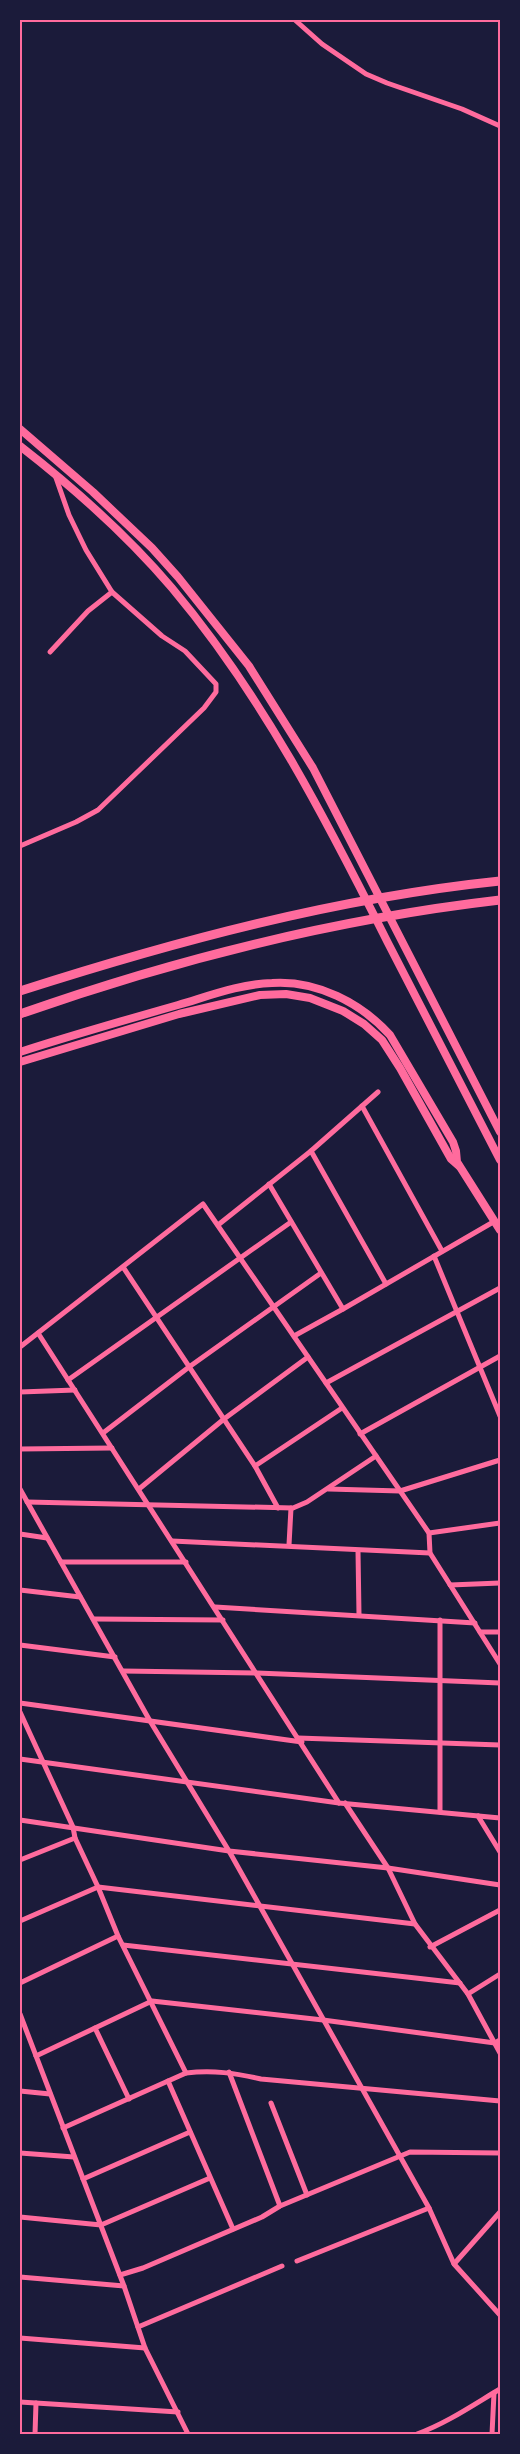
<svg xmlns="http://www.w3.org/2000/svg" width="520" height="2454" font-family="'Roboto Serif',serif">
<rect width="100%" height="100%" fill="#1b1b3a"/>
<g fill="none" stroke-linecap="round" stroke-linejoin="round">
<g stroke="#ff6b9d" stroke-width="5">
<path d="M295 20 322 44 366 74 387 83 462 109 500 126"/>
<path d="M50 652 88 611 112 592"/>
<path d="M20 846 76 822 98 810 204 708 216 692V684L185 651 162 636 112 592 86 550 69 515 55 475"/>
<path d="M362 1106 442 1251"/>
<path d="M311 1151 386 1284"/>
<path d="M269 1184 343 1309 495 1221"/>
<path d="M218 1225 311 1151 378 1092"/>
<path d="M434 1256 500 1416"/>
<path d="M123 1267 255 1466 278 1508"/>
<path d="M38 1333 339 1803"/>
<path d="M294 1336 343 1309"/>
<path d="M20 1347 203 1204 429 1533 430 1553 500 1664"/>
<path d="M68 1380 291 1222"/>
<path d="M326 1383 500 1288"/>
<path d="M20 1392 75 1390"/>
<path d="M103 1433 189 1367 321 1273"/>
<path d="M360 1434 500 1356"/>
<path d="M20 1449 112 1448"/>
<path d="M255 1466 342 1408"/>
<path d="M20 1489 150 1721 229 1851 429 2208 454 2264 500 2315"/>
<path d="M139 1489 224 1419 308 1357"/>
<path d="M329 1489 400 1491 500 1460"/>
<path d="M27 1502 293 1508 307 1502 376 1456"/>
<path d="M429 1533 500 1523"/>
<path d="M20 1534 47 1538"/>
<path d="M172 1541 430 1553"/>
<path d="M289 1545 291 1508"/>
<path d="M358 1551 359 1615"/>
<path d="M61 1562H186"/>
<path d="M450 1585 500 1583"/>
<path d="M20 1590 80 1597"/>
<path d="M215 1607 475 1623"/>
<path d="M94 1619 223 1620"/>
<path d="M440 1620V1812"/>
<path d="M480 1632H500"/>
<path d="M20 1645 115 1657"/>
<path d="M123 1671 257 1673 500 1683"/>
<path d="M20 1703 302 1742"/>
<path d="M20 1712 73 1827 75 1838 98 1887 118 1936 186 2073"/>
<path d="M298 1738 500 1745"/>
<path d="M20 1759 339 1803 500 1818"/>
<path d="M345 1803 388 1868 415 1924 468 1994 500 2053"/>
<path d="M478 1816 500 1852"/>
<path d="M20 1820 229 1851 388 1868 500 1885"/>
<path d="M20 1860 75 1838"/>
<path d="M20 1921 98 1887 415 1924"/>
<path d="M123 1945 460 1983"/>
<path d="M430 1947 500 1910"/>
<path d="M20 1983 118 1936"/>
<path d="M468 1994 500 1974"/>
<path d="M20 2014 124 2286 145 2348 188 2434"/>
<path d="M95 2028 129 2099"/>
<path d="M36 2056 152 2001 323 2020 495 2043 500 2040"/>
<path d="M229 2072 280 2206"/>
<path d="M168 2081 233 2229"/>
<path d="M20 2091 50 2094"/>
<path d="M271 2103 307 2195"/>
<path d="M63 2128 186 2073C213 2070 235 2073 261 2079L500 2101"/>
<path d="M20 2153 74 2157"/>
<path d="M83 2179 190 2132"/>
<path d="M20 2217 101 2225 210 2178"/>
<path d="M297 2261 429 2208"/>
<path d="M454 2264 500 2212"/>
<path d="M120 2275 143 2268 262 2217 280 2206 410 2152 500 2153"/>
<path d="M20 2277 124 2286"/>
<path d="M138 2327 282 2266"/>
<path d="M20 2338 145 2348"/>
<path d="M20 2402 178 2412"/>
<path d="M35 2434 36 2403"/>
<path d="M417 2434C447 2423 473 2405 500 2389"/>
<path d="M492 2434 494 2393"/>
</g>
<g stroke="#ff6b9d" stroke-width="8">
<path d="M20 429 93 492 152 548 178 577 249 666 313 768 500 1132"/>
<path d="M20 446C74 488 127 535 172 588 262 695 326 819 388 943 425 1015 463 1088 500 1160"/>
</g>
<g stroke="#ff6b9d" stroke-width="8">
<path d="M20 1052C72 1035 125 1020 178 1005 209 996 240 984 272 983 317 980 361 1003 390 1035L453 1142 456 1151 457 1162 500 1230"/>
<path d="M20 1062 179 1014 260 995 286 994 310 998 343 1011 364 1024 382 1040 400 1068 451 1159 459 1166"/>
</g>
<g stroke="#ff6b9d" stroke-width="9">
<path d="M20 991C176 941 336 898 500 881"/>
<path d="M20 1014C176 959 336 919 500 900"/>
</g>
</g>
<rect width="520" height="2454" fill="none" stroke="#1b1b3a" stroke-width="42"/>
<rect x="21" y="21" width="478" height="2412" fill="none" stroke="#ff6b9d" stroke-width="2"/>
</svg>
